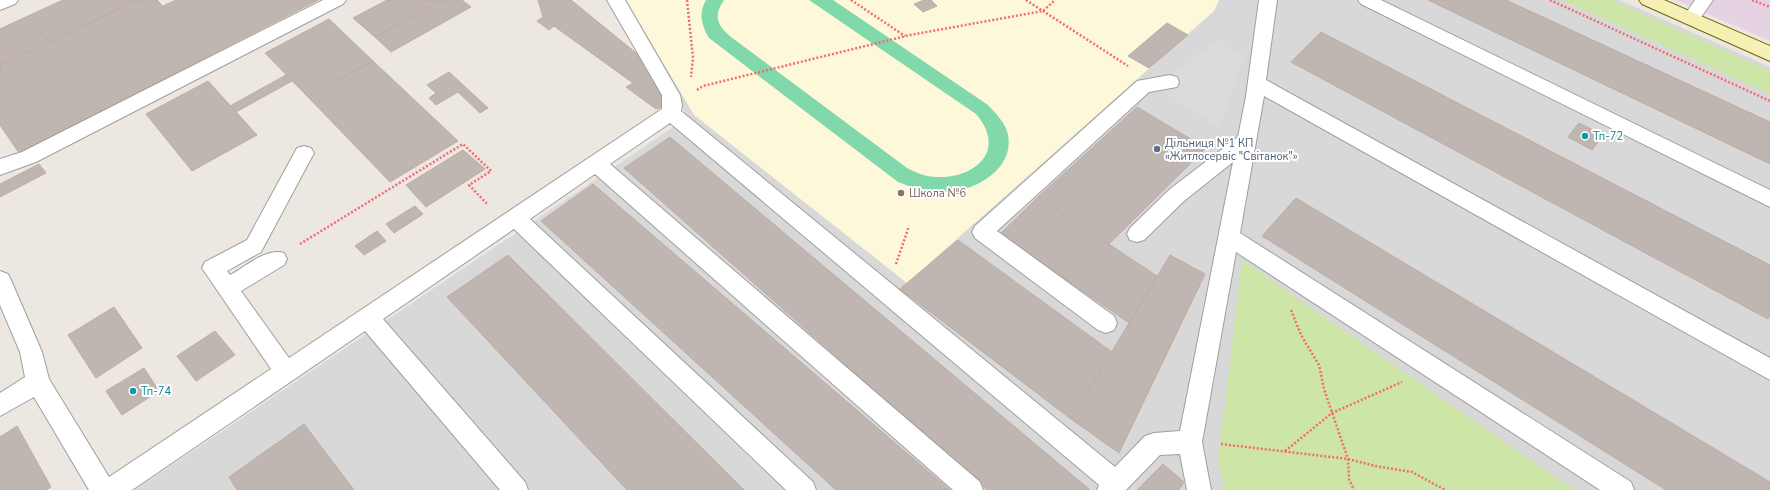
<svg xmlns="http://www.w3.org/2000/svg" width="1770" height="490" font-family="'Nunito Sans',sans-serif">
<rect width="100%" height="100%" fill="#ece7e1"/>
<path fill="#d9d8d8" d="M621 0H1620L1770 67V490H135L688 117Z"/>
<path fill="#e5d3e4" d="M1675 0H1770V41Z"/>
<path fill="#fdf8d9" d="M626 0H1219L1214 11 907 283 694 115Z"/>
<g fill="#cee5a8">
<path d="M1562 0H1611L1770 71V94Z"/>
<path d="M1242 260 1574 490H1225L1218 462Z"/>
</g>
<path fill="#81d9ab" d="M706 0H724C713 16 717 25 731 37L907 168C917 173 926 177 937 177 976 178 1007 150 976 114L809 0H833L988 105C996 114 1006 123 1008 135 1015 172 969 194 939 192 924 192 911 187 898 182L709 38C702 26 698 14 706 0Z"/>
<path fill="#dbdbdb" d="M1217 40 1244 55 1220 128 1156 88Z"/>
<g fill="#c0b6b1" stroke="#bdaca4">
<path d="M63 0H138L49 42 28 16Z"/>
<path d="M138 0H157L209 56 19 153 0 125V65Z"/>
<path d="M176 0H318L209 56 163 6Z"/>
<path d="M387 0H443L375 37 353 18Z"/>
<path d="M443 0H462L471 7 391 52 375 37Z"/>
<path d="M538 0H571L652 66 667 106 656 109 626 87 633 83 554 26 549 30 537 21 543 17Z"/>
<path d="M924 0H931L937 6 923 12 914 4Z"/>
<path d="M1428 0H1506L1770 122V164Z"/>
<path d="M28 16 49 42 0 65V29Z"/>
<path d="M329 19 373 61 308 97 265 53Z"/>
<path d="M1167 23 1188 35 1149 68 1128 56Z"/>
<path d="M1321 32 1770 265V315L1768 319 1291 62Z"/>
<path d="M373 61 458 141 390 182 308 97Z"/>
<path d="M449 72 488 108 480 113 458 92 436 105 429 98 436 93 427 85Z"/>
<path d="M286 75 292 81 236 112 230 106Z"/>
<path d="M208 81 257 135 192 171 146 114Z"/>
<path d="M1137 107 1206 148 1108 245 1038 197Z"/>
<path d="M1579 123 1603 135 1592 150 1568 137Z"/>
<path d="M670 137 1090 490H987L624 168Z"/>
<path d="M463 150 485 169 426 207 406 185Z"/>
<path d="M39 164 46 173 0 197V184Z"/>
<path d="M593 184 950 490H836L541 221Z"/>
<path d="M1038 197 1157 276 1129 323 1000 234Z"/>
<path d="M1296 198 1770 482V490H1666L1262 236Z"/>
<path d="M415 206 423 214 394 233 386 224Z"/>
<path d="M377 231 386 241 364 255 355 246Z"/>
<path d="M958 240 1112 352 1071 419 900 289Z"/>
<path d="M508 255 744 490H627L447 297Z"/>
<path d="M1170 255 1205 274 1119 453 1071 419Z"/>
<path d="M114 307 142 348 96 378 68 335Z"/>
<path d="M215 331 235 355 196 381 177 356Z"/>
<path d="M144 368 159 391 122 415 106 391Z"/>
<path d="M304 424 354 490H237L229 477Z"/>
<path d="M17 426 51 487 46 490H0V437Z"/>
<path d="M1163 464 1184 482 1179 490H1137Z"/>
</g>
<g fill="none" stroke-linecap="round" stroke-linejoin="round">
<defs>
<g id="lane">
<path d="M0 0H18L15 4 0 10Z"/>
<path d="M323 0H346L343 4 36 162 0 175V159L22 152Z"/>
<path d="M607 0H625L680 95 682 105 681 111 1115 467 1145 436 1154 433 1180 431 1233 162 1184 201 1144 240 1137 242 1130 240 1127 234 1130 228 1170 189 1238 137 1246 96 1259 0H1277L1266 80 1770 358V380L1264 96 1240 233 1631 482 1634 490H1600L1236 252 1202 442 1211 490H1187L1180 454 1160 455 1126 490H1097L1099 485 670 123 610 164 980 482 983 490H953L595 174 530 219 813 482 816 490H786L514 229 383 319 525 482 528 490H500L365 331 132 490H89L34 397 0 416V393L25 377 20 352 0 305V271L8 274 11 280 42 352 49 379 109 477 271 369 202 268 205 262 247 240 297 148 304 146 311 148 314 153 261 252 227 271 230 275C245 267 267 247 284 253L287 259 284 265 241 291 289 358 662 109V95Z"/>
<path d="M1358 0H1381L1770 190V207L1361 4Z"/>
<path d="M1695 0H1713L1697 23 1691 25 1685 23 1682 19Z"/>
<path d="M1170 75 1177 77 1179 82 1177 87 1149 92 997 231 1114 316 1117 323 1114 330 1106 333 1098 330 975 238 972 232 975 226 1137 81Z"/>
</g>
<path id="secondary" d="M1639 0H1664L1770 46V61L1642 4Z"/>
</defs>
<use href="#lane" stroke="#9f9f9f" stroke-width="2"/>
<use href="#secondary" stroke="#6b6809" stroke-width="2"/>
<g stroke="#f36b6f" stroke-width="2.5" stroke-dasharray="2 2" stroke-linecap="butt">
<path d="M687 0 693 58 691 77"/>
<path d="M851 0 905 36"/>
<path d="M1026 0 1128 66"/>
<path d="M1550 0 1770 101"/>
<path d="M1752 0 1770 7"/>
<path d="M697 90 703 86 910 35 1043 11 1055 0"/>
<path d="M300 244 463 144 491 171 469 185 488 205"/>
<path d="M896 264 909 226"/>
<path d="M1291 310 1301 335 1319 365 1324 389 1348 459 1349 479 1354 490"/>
<path d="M1221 444 1348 459 1375 466 1412 472 1445 490"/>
<path d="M1285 451 1332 413 1402 382"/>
</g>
<use href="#lane" fill="#fff" fill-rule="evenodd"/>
<use href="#secondary" fill="#f6f0b5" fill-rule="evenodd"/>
</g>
<g fill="#0f9aa8" stroke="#fff" stroke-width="1.5">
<circle cx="1585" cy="136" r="4"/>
<circle cx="133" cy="391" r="4"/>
</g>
<circle fill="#5c6f8a" stroke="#fff" stroke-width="1.5" cx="1157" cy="149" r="4"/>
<circle fill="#8d6e63" stroke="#fff" stroke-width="1.5" cx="901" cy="193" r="4"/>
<g text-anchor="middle" stroke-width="4" stroke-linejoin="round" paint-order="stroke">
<g font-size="11" fill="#0d838f" stroke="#fff" text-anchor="start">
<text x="1593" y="140">Тп-72</text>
<text x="141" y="395">Тп-74</text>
</g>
<g font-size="11" fill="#4e5e75" stroke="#fff" text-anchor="start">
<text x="1165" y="147">Дільниця №1 КП<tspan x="1165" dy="13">«Житлосервіс "Світанок"»</tspan></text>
</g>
<g font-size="11" fill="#785e54" stroke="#fff" text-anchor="start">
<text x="909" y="197">Школа №6</text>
</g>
</g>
</svg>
